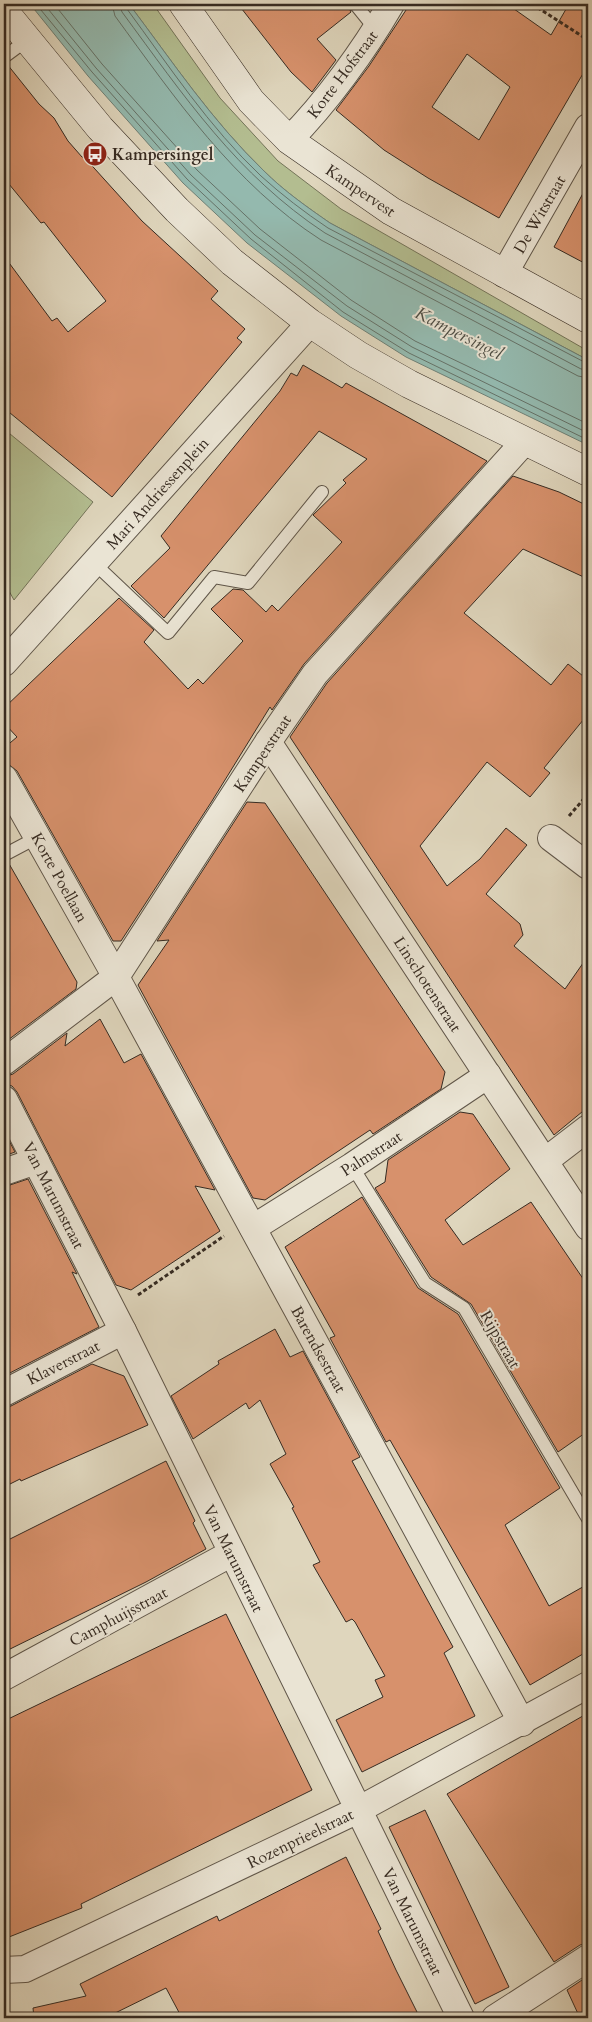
<svg xmlns="http://www.w3.org/2000/svg" width="592" height="2022" font-family="Cardo,serif">
<rect width="100%" height="100%" fill="#dfd6bd"/>
<filter id="stains"><feTurbulence type="fractalNoise" baseFrequency=".004" numOctaves="4"/><feColorMatrix values="0 0 0 0 .2 0 0 0 0 .09 0 0 0 0 .02 0 0 0 .5 -.17"/></filter>
<radialGradient id="worn" r=".72"><stop offset=".6" stop-color="#630" stop-opacity="0"/><stop offset="1" stop-color="#630" stop-opacity=".3"/></radialGradient>
<g fill="#b3bd90" stroke="#747459">
<path d="M129 4H153L220 98 278 161 341 209 588 351V360L330 223C307 207 284 191 264 171 212 121 172 61 129 4Z"/>
<path d="M4 429 93 502 14 600 4 582Z"/>
</g>
<path fill="#94b9ae" stroke="#6e8076" d="M30 4H129C172 61 212 121 264 171 284 191 307 207 330 223L588 360V445L406 357 341 316 247 243 183 183 88 76Z"/>
<g fill="none" stroke-linecap="round" stroke-linejoin="round">
<g stroke="#657268" stroke-width="1">
<path d="M36 4 92 72 187 179 251 239 343 312 409 353 588 440"/>
<path d="M44 4 96 68 191 175 255 235 347 306 412 347 588 433"/>
<path d="M54 4 102 64 197 170 260 229 351 300 415 341 588 424"/>
<path d="M112 4 115 16C175 98 234 184 321 240L578 376 588 378"/>
<path d="M119 4 122 12C184 96 237 175 325 233L581 369 588 370"/>
<path d="M126 4 127 9C169 66 209 127 261 176 282 195 304 212 328 228L588 364"/>
</g>
</g>
<g fill="#d7916c" stroke="#362b22" fill-rule="evenodd">
<path d="M238 4H347L351 12 317 39 336 60 312 92 291 72Z"/>
<path d="M410 4H507L551 35 569 4H588V65L499 218 428 178 384 150 336 110 369 66ZM467 54 510 87 479 140 432 107Z"/>
<path d="M7 64 39 104 54 118 68 141 82 157 85 158 142 221 218 291 211 299 245 329 237 338 242 342 112 497 4 408V256L52 321 57 318 68 332 106 301 44 222 41 223 4 178V65Z"/>
<path d="M588 184V265L554 247Z"/>
<path d="M303 365 342 388 346 383 487 461 304 664 272 710 270 707 212 801 121 941H113L17 771 8 764 4 757V748L17 737 4 723V708L119 598 154 630 144 642 188 689 198 679 203 684 243 641 211 609 233 589 243 590 266 612 272 605 278 611 342 542 313 515 346 483 343 480 367 459 319 431 164 618 131 586 170 548 161 536 280 391 291 373 297 376Z"/>
<path d="M513 476 559 492 588 506V579L523 549 464 613 551 685 568 664 588 680V714L544 768 550 773 530 797 487 762 420 846 447 886 480 859 506 828 527 845 486 894 520 924 523 935 514 946 565 989 588 956V1107L554 1135 290 737 327 683Z"/>
<path d="M247 802 265 803 445 1072 441 1089 373 1134 370 1130 265 1200 253 1198 138 985 169 940 157 941Z"/>
<path d="M8 862 77 982 76 989 4 1043V863Z"/>
<path d="M100 1019 124 1063 141 1054 215 1190 195 1186 220 1231 131 1290 116 1285 17 1092 12 1086 4 1084V1077L13 1074 67 1033 65 1046Z"/>
<path d="M460 1112 473 1114 510 1169 445 1220 463 1245 531 1202 588 1286V1431L558 1452 471 1304 431 1277 375 1188 385 1182 388 1160Z"/>
<path d="M4 1131 15 1152 4 1156Z"/>
<path d="M28 1179 77 1274 72 1272 99 1327 4 1376V1187Z"/>
<path d="M362 1197 418 1288 458 1314 560 1488 505 1525 549 1606 588 1584V1651L530 1685 390 1440 386 1442 330 1338 335 1336 285 1247Z"/>
<path d="M275 1329 290 1357 303 1351 360 1457 352 1461 453 1647 444 1653 475 1716 362 1772 336 1720 383 1697 375 1680 385 1676 355 1622 352 1619 346 1622 313 1565 320 1562 292 1508 294 1507 270 1464 286 1454 260 1400 249 1409 246 1403 193 1439 171 1396 219 1364 218 1361Z"/>
<path d="M92 1364 124 1376 148 1425 21 1481 20 1479 4 1487V1408L11 1406Z"/>
<path d="M166 1461 195 1521 193 1523 206 1549 146 1582 4 1652V1542Z"/>
<path d="M226 1614 312 1790 81 1904 82 1908 4 1939V1721Z"/>
<path d="M588 1713V1943L580 1945 554 1962 447 1794Z"/>
<path d="M425 1810 509 1987 475 2004 389 1827Z"/>
<path d="M346 1857 381 1929 378 1931 396 1970 420 2018H182L166 1988 105 2018H34L33 2008 86 1996 80 1984 217 1916 219 1921Z"/>
<path d="M588 1976V2018H580L567 1990Z"/>
</g>
<g fill="none" stroke-linecap="round" stroke-linejoin="round">
<defs>
<g id="lane">
<path d="M355 4 376 30"/>
<path d="M4 57 27 40"/>
<path d="M94 563 168 633 214 577 248 583 322 492"/>
<path d="M4 855 38 837"/>
<path d="M352 1166 425 1283 464 1308 588 1519"/>
</g>
<g id="street">
<path d="M289 140C326 103 365 49 391 4"/>
<path d="M504 274 588 127"/>
<path d="M4 663 310 323"/>
<path d="M268 742 588 1227"/>
<path d="M4 778 116 977 522 1723"/>
<path d="M551 838 588 866"/>
<path d="M4 1062 116 977 268 742 315 674 525 441"/>
<path d="M4 1099 123 1331 461 2018"/>
<path d="M545 1161 588 1128"/>
<path d="M4 1172 36 1161"/>
<path d="M253 1228 352 1166 488 1075"/>
<path d="M4 1393 123 1331"/>
<path d="M4 1677 232 1553"/>
<path d="M4 1970 25 1969 358 1810 588 1685"/>
<path d="M495 2018 588 1958"/>
</g>
<g id="secondary">
<path d="M183 4 251 101 289 140 391 211 588 319"/>
<path d="M4 11 100 128 177 210 232 262 310 323 358 355 409 384 588 472"/>
</g>
</defs>
<use href="#lane" stroke="#605649" stroke-width="14"/>
<use href="#street" stroke="#605649" stroke-width="28"/>
<use href="#secondary" stroke="#362b22" stroke-width="29"/>
<g stroke="#362b22" stroke-width="3" stroke-dasharray="4 2.5" stroke-linecap="butt">
<path d="M532 4 588 40"/>
<path d="M569 816 588 794"/>
<path d="M138 1295 224 1236"/>
</g>
<use href="#lane" stroke="#eae4d4" stroke-width="12"/>
<use href="#street" stroke="#eae4d4" stroke-width="26"/>
<use href="#secondary" stroke="#eae4d4" stroke-width="28"/>
</g>
<defs>
<symbol id="bus-disc" viewBox="-11 -11 22 22"><circle r="9.5" fill="#8f2418" stroke="#eae4d4"/><path d="M-5-6H5V4H4V6H2V4H-2V6H-4V4H-5ZM-3.5-4V0h7V-4ZM-3.5 1.2v1.5H-2V1.2ZM2 1.2v1.5H3.5V1.2Z" fill="#fff"/></symbol>
</defs>
<g fill-rule="evenodd">
<use href="#bus-disc" x="81" y="140" width="28" height="28"/>
</g>
<g text-anchor="middle" stroke-width="4" stroke-linejoin="round" paint-order="stroke">
<g font-size="16" fill="#362b22" stroke="#eae4d4">
<text transform="translate(342 74) rotate(-53)" y="6">Korte Hofstraat</text>
<text transform="translate(361 190) rotate(34)" y="6">Kampervest</text>
<text transform="translate(539 214) rotate(-60)" y="6">De Witstraat</text>
<text transform="translate(157 493) rotate(-48)" y="6">Mari Andriessenplein</text>
<text transform="translate(262 753) rotate(-56)" y="6">Kamperstraat</text>
<text transform="translate(60 877) rotate(61)" y="6">Korte Poellaan</text>
<text transform="translate(428 984) rotate(57)" y="6">Linschotenstraat</text>
<text transform="translate(371 1153) rotate(-33)" y="6">Palmstraat</text>
<text transform="translate(54 1195) rotate(63)" y="6">Van Marumstraat</text>
<text transform="translate(501 1339) rotate(60)" y="6">Rijpstraat</text>
<text transform="translate(319 1349) rotate(61)" y="6">Barendsestraat</text>
<text transform="translate(63 1362) rotate(-27)" y="6">Klaverstraat</text>
<text transform="translate(234 1558) rotate(64)" y="6">Van Marumstraat</text>
<text transform="translate(118 1616) rotate(-28)" y="6">Camphuijsstraat</text>
<text transform="translate(300 1838) rotate(-26)" y="6">Rozenprieelstraat</text>
<text transform="translate(413 1921) rotate(64)" y="6">Van Marumstraat</text>
</g>
<g font-size="16" font-weight="bold" fill="#362b22" stroke="#eae4d4" text-anchor="start">
<text x="112" y="160">Kampersingel</text>
</g>
<g font-size="18" font-style="italic" fill="#4e4e45" stroke="#eae4d4">
<text transform="translate(459 333) rotate(27)" y="6">Kampersingel</text>
</g>
</g>
<rect width="592" height="2022" fill="none" stroke="#dfd6bd" stroke-width="20"/>
<rect x="5" y="5" width="582" height="2012" fill="none" stroke="#362b22" stroke-width="2.5"/>
<rect x="10" y="10" width="572" height="2002" fill="none" stroke="#362b22"/>
<rect width="100%" height="100%" filter="url(#stains)"/>
<rect width="100%" height="100%" fill="url(#worn)"/>
</svg>
